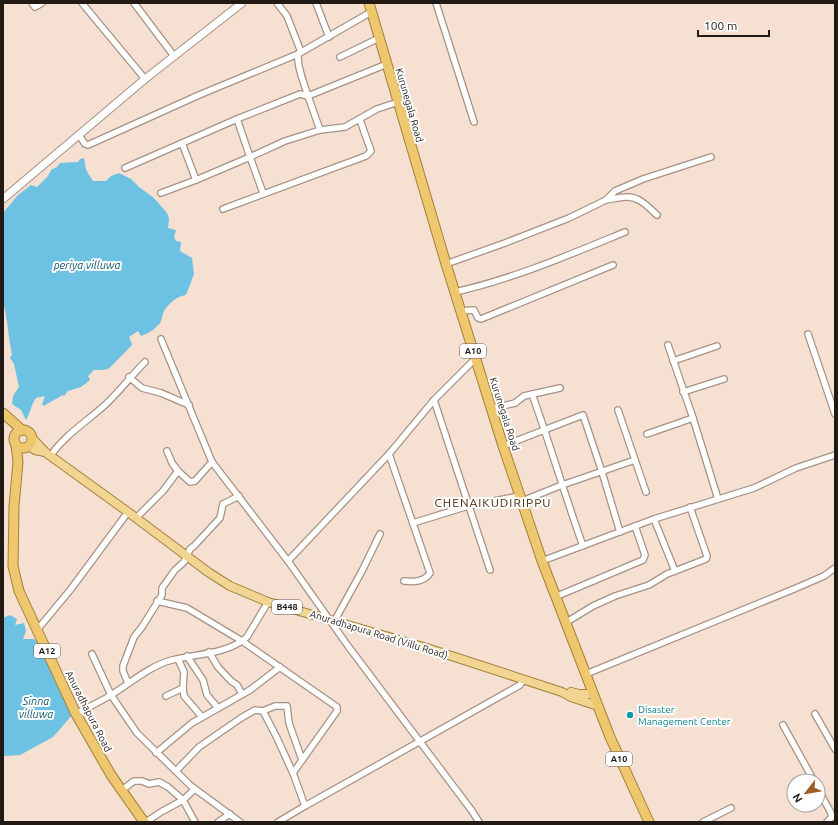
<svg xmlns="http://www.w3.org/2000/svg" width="838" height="825" font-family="Ubuntu,sans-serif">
<rect width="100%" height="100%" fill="#f5e0d2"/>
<g fill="#6dc1e2">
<path d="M84 158 86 170 93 181H106L111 176 119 173 131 179 139 187 154 198 167 213 169 218 168 228 176 230 174 237 176 241 181 242 180 251 192 258 194 274 186 295C177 296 169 303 164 311 162 315 162 320 160 323 154 330 149 333 141 336L138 331 129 337 132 344V345C128 349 110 368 108 369 104 370 99 370 94 370L88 376 90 380 81 387 68 391 64 396 62 395C56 400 50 401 44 406L42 404 45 396 36 398C31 405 30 414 26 420L21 410 12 404 13 396 19 387 14 364 10 358 12 354C8 337 8 319 3 302V213L18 195 31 185 37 187 48 176 51 170 57 167 60 163 78 162 80 159Z"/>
<path d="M10 615 17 619 15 625 24 623 26 631 23 639H34L42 647 74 713 53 737 20 755 3 756V618Z"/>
</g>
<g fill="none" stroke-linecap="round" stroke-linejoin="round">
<defs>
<g id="minor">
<path d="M32 3 35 7 42 3"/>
<path d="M82 3 145 79"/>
<path d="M134 3 174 56"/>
<path d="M277 3 287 16 301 52"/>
<path d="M316 3 329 37"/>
<path d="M436 3 474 122"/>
<path d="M298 54C297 68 304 83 308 96L387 64"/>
<path d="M340 57 379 38"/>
<path d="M79 135 85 144 88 145 199 95 298 54 371 12"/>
<path d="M125 168 237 119 300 94 308 96 320 130 345 127 377 109 398 102"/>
<path d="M196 180 250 157 237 119"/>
<path d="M161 193 196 180 182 143"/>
<path d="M263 193 250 157 285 141 320 130"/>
<path d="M606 200C613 199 620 197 626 197 639 196 648 207 657 215"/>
<path d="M223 209 366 156 371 151 360 120"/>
<path d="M446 264 505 243 569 218 606 200 615 191 643 179 711 157"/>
<path d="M455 292C513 279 569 255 625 232"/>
<path d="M461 311 474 310 478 318 481 319 613 265"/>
<path d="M808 334 835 414"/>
<path d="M161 339 212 462 288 561 348 646 472 811 479 822"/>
<path d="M668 345 693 418 718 499"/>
<path d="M673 361 717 346"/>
<path d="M129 377 142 388 161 393 189 405"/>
<path d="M683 392 724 379"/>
<path d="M532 394C550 444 565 496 583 546"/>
<path d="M434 400 490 570"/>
<path d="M491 409 515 403 524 396 560 388"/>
<path d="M618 410 635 460"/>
<path d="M647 434 693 418"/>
<path d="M503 446 583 415 602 472 620 532"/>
<path d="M167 451 172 463 178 471"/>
<path d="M389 454 430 573C424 582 414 582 404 581"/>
<path d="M50 456C65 435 86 422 105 405 119 392 131 376 145 362"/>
<path d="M522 501 562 485 635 460 646 492"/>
<path d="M136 518 163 491 178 471 190 482 195 481 212 462"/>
<path d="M654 519 675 571 706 559 707 556 690 507"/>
<path d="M413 523 468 506 520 496"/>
<path d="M288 561 389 454 434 400 476 358"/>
<path d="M542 561 654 519 754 488 796 468 835 455"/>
<path d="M555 597 643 560 645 555 635 526"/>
<path d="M157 601 187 608 242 641 337 707V711L293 773 305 806"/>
<path d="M335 620 362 571 380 534"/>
<path d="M565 623 593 606 615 596 649 585 667 574 675 571"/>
<path d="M37 630 71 589 128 512"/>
<path d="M209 652 218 667 231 681 237 685 242 694"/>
<path d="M92 654 111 695 137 733 191 786 240 822"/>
<path d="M187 656 203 680 207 695 218 708"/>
<path d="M178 659 184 672 183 688 184 696 202 717"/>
<path d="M586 674 794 589 824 576 835 568"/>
<path d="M128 683 123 671V666L134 637 142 627 162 595V588L175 570 184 562 190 549 194 546 220 518 223 504 239 496"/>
<path d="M166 696 183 688"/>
<path d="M263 711 277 738 293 773"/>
<path d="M76 714C88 707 100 702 111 695 131 683 149 666 172 660 196 654 228 654 247 637L268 602"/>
<path d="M815 714 835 749"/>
<path d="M783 725 814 781"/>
<path d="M156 753 192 723 250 690 280 667"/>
<path d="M176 771 199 747 241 718 255 710 263 711 275 706H287L289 723 302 760"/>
<path d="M818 789 831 813 832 817 827 822"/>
<path d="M122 790 134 781H142L149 784 159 782 168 787 183 800 195 822"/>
<path d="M146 822 161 812 183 800 195 789"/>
<path d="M218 822 230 814"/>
<path d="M278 822 305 806 520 685 523 680"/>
<path d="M703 822 731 808"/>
</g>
<path id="tertiary" d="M3 199 145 79 242 3"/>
<g id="primary">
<path d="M32 438 45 452 128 512 208 572 230 586 268 602 427 648 562 692 571 697 598 706"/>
<path d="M29 446 35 450 45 452"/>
<path d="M571 692 579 694H593"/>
</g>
<g id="trunk">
<path d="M369 3 446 264 503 446 542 561 610 737 649 822"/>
<path d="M3 413 22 430"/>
<circle cx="23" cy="439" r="9"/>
<path d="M16 445 18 462 14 506 13 566 19 591 76 714 111 775 144 822"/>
</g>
</defs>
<use href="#minor" stroke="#a69285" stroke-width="8"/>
<use href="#tertiary" stroke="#a69285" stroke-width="9"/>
<use href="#primary" stroke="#a38138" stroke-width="10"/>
<use href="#trunk" stroke="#a38138" stroke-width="11"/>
<use href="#minor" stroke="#fff" stroke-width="5.5"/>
<use href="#tertiary" stroke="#fff" stroke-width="7"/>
<use href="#primary" stroke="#f2d593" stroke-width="8"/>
<use href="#trunk" stroke="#eec76f" stroke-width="9"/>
</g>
<circle fill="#0f9aa8" stroke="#fff" stroke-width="1.5" cx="630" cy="715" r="4"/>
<g text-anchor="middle" stroke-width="4" stroke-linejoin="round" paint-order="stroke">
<g fill="#fff" stroke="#645f5b" stroke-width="1">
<rect x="460" y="344" width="26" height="14" rx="3"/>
<rect x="272" y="600" width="30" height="14" rx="3"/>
<rect x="34" y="644" width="26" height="14" rx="3"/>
<rect x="606" y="752" width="26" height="14" rx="3"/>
</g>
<g font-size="9" font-weight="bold" fill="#221a15">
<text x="473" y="354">A10</text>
<text x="287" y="610">B448</text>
<text x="47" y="654">A12</text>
<text x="619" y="762">A10</text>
</g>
<g font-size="10" fill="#221a15" stroke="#fff">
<text transform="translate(410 105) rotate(74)" y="4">Kurunegala Road</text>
<text transform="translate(505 414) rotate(72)" y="4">Kurunegala Road</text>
<text transform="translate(379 634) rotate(17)" y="4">Anuradhapura Road (Villu Road)</text>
<text transform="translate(89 711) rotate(63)" y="4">Anuradhapura Road</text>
</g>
<g font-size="10" fill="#0d838f" stroke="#fff" text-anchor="start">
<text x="638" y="713">Disaster<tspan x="638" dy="12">Management Center</tspan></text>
</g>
<g font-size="11" font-style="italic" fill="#0f566d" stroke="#fff">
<text x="87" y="269">periya villuwa</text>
<text x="36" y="705">Sinna<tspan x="36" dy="13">villuwa</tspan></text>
</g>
<g font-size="12" letter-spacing="1" fill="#45280c" stroke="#fff">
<text x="493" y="507">CHENAIKUDIRIPPU</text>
</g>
</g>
<rect width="838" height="825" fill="none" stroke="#221a15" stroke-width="8"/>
<g transform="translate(806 793) rotate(239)"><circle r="19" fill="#ffffff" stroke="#a7a3a1"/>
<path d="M0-3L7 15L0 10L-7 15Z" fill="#9c5f24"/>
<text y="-6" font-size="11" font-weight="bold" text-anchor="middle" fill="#221a15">N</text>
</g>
<path d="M698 30v6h71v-6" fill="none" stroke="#221a15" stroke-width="2"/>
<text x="704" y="30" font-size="12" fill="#221a15" stroke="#ffffff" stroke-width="3" paint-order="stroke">100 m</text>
</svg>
